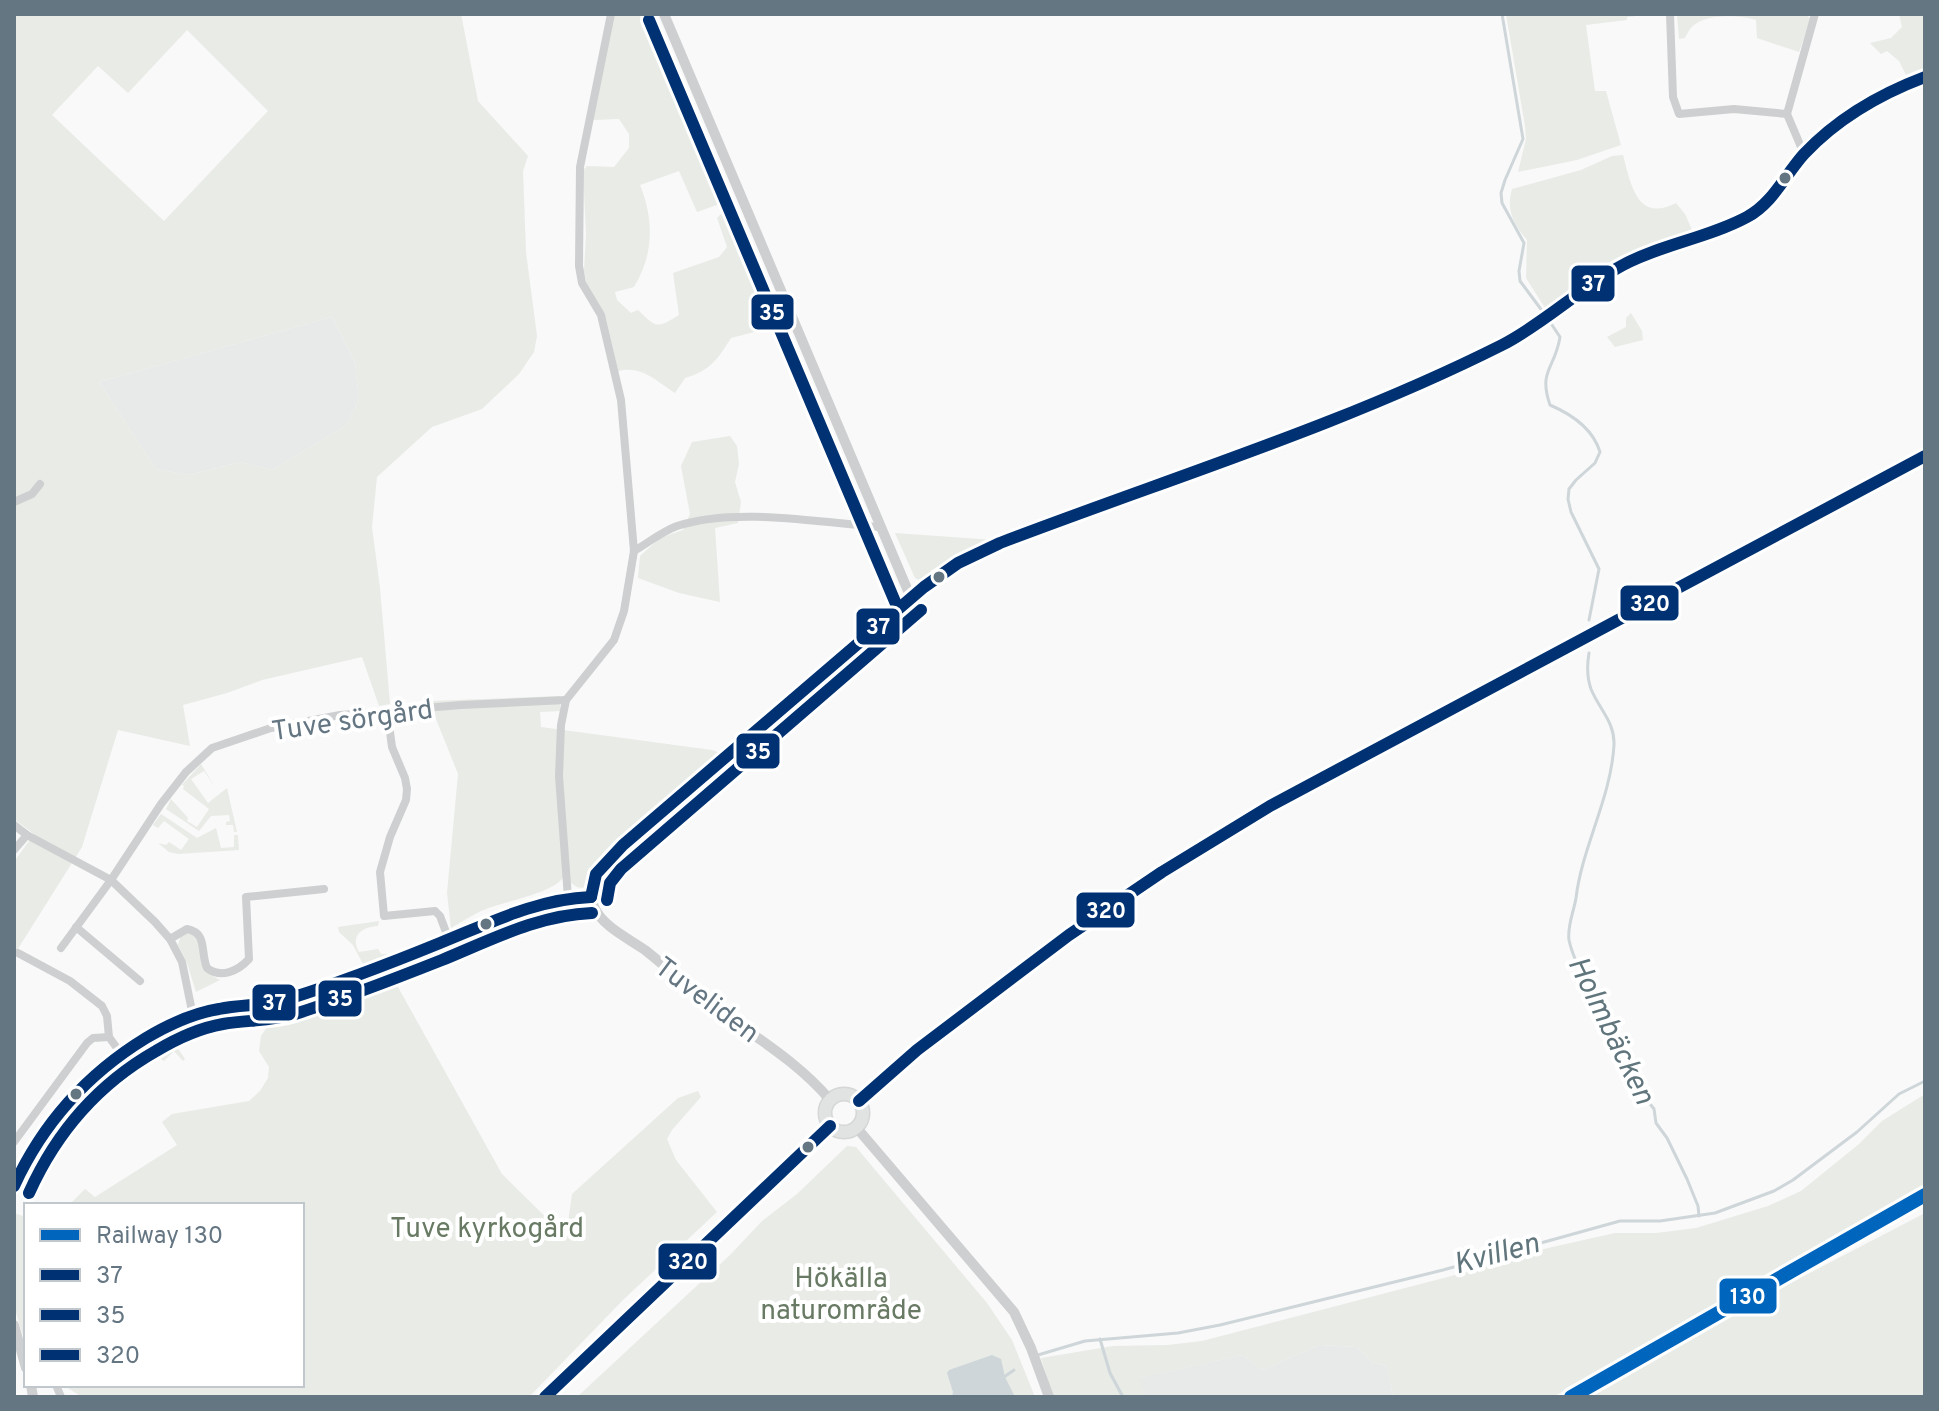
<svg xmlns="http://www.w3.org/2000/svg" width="1939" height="1411" font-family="Overpass,sans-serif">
<rect width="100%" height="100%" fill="#f9f9f9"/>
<g fill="#e8e9e9">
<path d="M332 317 355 363 359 399 347 425 272 470 241 462 188 475 156 469 99 382Z"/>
<path d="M1319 1345 1357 1347 1372 1362 1387 1366 1393 1397H1146L1139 1378 1243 1355 1262 1370Z"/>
</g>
<g fill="#e8ebe6" fill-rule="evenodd">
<path d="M14 14H461L478 101 528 156 523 171 526 252 537 336 534 352 519 374 482 409 432 427 377 477 372 527 380 588 390 704 379 706 362 657 262 680 227 693 183 705 190 746 118 730 82 847 14 955V862L34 834 14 819ZM187 30 268 111 164 221 52 115 98 66 128 93ZM332 317 355 363 359 399 347 425 272 470 241 462 188 475 156 469 99 382Z"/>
<path d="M614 14H654L731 200 697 212 679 171 640 185C654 220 654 254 634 287L615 292 617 300 631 313 638 310C657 328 656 329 679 315L673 273 719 257 727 247 717 218 721 214 727 218 768 315 770 325 762 330 731 338C717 360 711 370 685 378L675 393C656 381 642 365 618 371L606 318 587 285 584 271 586 234 583 170 587 166 614 167 629 148V134L619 119 593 120Z"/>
<path d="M1506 14H1654L1627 17V20L1586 25 1595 91H1606L1621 145 1577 160 1518 172 1526 139 1525 126Z"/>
<path d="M1677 14H1805L1811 19 1799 52 1757 38 1756 20C1741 15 1711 14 1697 23 1691 26 1688 32 1685 38L1679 39Z"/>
<path d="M1899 14H1925V72L1907 77 1899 61 1887 51 1881 54 1870 43 1891 38 1902 27Z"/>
<path d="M1623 155C1631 185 1637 223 1676 203L1685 214 1693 232 1616 260 1547 311 1526 278 1527 240C1513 223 1506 210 1512 189L1581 170 1612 156Z"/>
<path d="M1631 313 1642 331 1643 340 1615 347 1607 337 1626 327V318Z"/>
<path d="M730 436 737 446 739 464 735 482 741 502 738 523 715 528 720 602 679 593 638 578 640 556 660 538 683 530 690 514 681 466 692 442Z"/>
<path d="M895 533 994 540 921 581 915 578Z"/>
<path d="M560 696V711L540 712 541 727 712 750 723 754 603 856 583 888 577 887 563 878C549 895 502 901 479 912 469 917 460 923 451 928L447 893 458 774 432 709 431 701Z"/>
<path d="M201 764 215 787 204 771 191 779 208 803 227 788 237 832H234L233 825H226V822L230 821 229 815 211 816 199 831 166 809 171 799 188 818 187 821 197 827 209 809 183 789 184 786 182 785Z"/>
<path d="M161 814 197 838 216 828 221 848 234 847V835H238L239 850 178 854 169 852 158 843 166 845 169 842 181 850 189 839 164 821 158 828 153 825Z"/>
<path d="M379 921 378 926C362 927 350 935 359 952L378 949 381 954H389L363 964 353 945 339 932 338 927Z"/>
<path d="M188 933 195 935C208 958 190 964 220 980L196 992 187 963 178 945 181 935Z"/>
<path d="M393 978 502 1174 566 1237 572 1194 678 1098 698 1091 701 1097 672 1130 667 1139 676 1160 717 1212 624 1299 529 1397H82L63 1385H302V1205H69L85 1189 95 1197 177 1145 162 1122 172 1114 249 1101 260 1091 268 1078 269 1067 259 1051 261 1036 278 1011 352 984 366 992Z"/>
<path d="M168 1034 185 1059 183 1061 174 1051 164 1061 145 1048Z"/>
<path d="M1925 1094V1187L1553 1397H1393L1387 1366 1372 1362 1357 1347 1319 1345 1262 1370 1243 1355 1140 1378 1146 1397H1053L1041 1358 1113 1346 1168 1345 1202 1341 1459 1274 1548 1248 1615 1233H1656L1696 1228 1768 1206 1801 1191 1859 1144 1882 1121Z"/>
<path d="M847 1146 856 1147 987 1303 1012 1340 1035 1397H577L730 1255 762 1221 797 1194Z"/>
<path d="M14 1213 26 1217V1346L14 1306Z"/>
<path d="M1925 1213V1397H1588L1754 1302Z"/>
</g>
<path fill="#ced6d9" d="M992 1355 1001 1359 1005 1377 1015 1397H952L953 1392 947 1373 949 1370Z"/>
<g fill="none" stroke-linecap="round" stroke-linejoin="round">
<g stroke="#ced6d9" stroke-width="3">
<path d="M1502 14 1523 139 1505 180 1501 193 1502 203 1524 243 1519 271 1520 281 1543 312"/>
<path d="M1550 322 1560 337C1555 369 1538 370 1550 405 1571 414 1593 429 1600 452L1595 463 1576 480 1569 489 1568 499 1571 512 1599 569 1589 620"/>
<path d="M1589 653C1587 665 1587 678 1591 689 1599 709 1615 722 1614 745 1611 798 1582 847 1576 898 1574 911 1567 926 1569 940 1576 974 1604 999 1611 1033L1617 1037 1630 1068 1635 1073 1644 1096 1654 1109 1656 1123 1667 1138 1687 1179 1698 1206 1699 1216"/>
<path d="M1100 1339 1110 1373 1123 1397"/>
<path d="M1038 1355 1085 1341 1178 1333 1220 1325 1443 1270 1620 1221H1660L1715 1213 1774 1191 1793 1180 1857 1132 1899 1094 1925 1081"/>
<path d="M1004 1377 1014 1370"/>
</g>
<defs>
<g id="secondary">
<circle cx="844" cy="1113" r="19"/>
<path d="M859 1101 917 1050 1069 935 1162 872 1270 806 1925 456"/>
<path d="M545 1397 830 1126"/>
</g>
</defs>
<use href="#secondary" stroke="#d5d6d7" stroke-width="15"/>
<g stroke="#cecfd0" stroke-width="8">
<path d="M1670 14 1673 97 1679 114 1734 109 1787 114"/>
<path d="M1804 154 1787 114 1815 14"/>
<path d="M14 502 32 494 40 484"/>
<path d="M634 551C648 543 661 532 677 526 734 507 818 522 879 527"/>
<path d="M911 598 958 563 1000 543C1168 478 1340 423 1502 345 1546 323 1580 287 1623 265 1662 244 1707 237 1747 217 1774 203 1784 175 1804 154 1834 121 1882 91 1925 77"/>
<path d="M387 710 392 747 405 778 407 789 406 800 390 837 380 872 384 916 435 911 440 916 449 940"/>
<path d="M14 825 27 835 111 880 155 922 170 939 182 962 193 1016"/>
<path d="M14 850 27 835"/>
<path d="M568 898 559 776 561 725 566 700 614 640 624 611 634 551 621 400 601 315 582 283 579 266 580 167 611 14"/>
<path d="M76 927 140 981"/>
<path d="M170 939 187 929C208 933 200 952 207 968 221 979 238 971 249 959L246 897 324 889"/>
<path d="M61 948 111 880 161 804 186 772 212 748 271 728 340 715 461 705 566 700"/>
<path d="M18 953 70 981 102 1006 107 1016 109 1037 122 1055"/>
<path d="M14 1142 87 1043 93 1038 109 1037"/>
<path d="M56 1385 61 1397"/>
</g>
<g stroke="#cecfd0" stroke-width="10">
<path d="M664 14 911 598 609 858C596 872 585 888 594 907 603 927 628 938 645 950 669 969 691 990 716 1008 755 1037 798 1062 830 1100"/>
<path d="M856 1127 1014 1312 1031 1348 1049 1397"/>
<path d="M14 1186C43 1107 128 1034 208 1011 233 1004 261 1008 286 1000 368 975 447 940 526 908L568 898 591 897"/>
<path d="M14 1325 26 1368"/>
<path d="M31 1385 33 1397"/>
</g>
<use href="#secondary" stroke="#e1e2e2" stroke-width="12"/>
<defs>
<g id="bus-1">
<path d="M591 897 596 874 623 845 924 587 958 563 1000 543C1167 479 1341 426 1502 345 1545 323 1580 288 1623 265 1662 244 1708 238 1747 217 1773 203 1785 175 1804 154 1837 119 1880 94 1925 77"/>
<path d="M14 1186C43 1123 87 1074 146 1038 168 1025 194 1013 219 1009 243 1004 268 1006 291 998 342 982 391 963 440 943 490 923 537 899 591 897"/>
</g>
<g id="bus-2">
<path d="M649 20 896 604"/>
<path d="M607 900 610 883 621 869 921 610"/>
<path d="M29 1193C56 1133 98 1084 156 1051 176 1039 200 1028 223 1024 247 1020 271 1021 295 1014 345 998 394 979 442 960 491 940 538 915 592 913"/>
</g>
<g id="bus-3">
<path d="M859 1101 917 1050 1069 935 1162 872 1270 806 1925 456"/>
<path d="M545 1397 830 1126"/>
</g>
</defs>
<use href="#bus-1" stroke="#fff" stroke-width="18"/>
<use href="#bus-2" stroke="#fff" stroke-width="18"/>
<use href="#bus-3" stroke="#fff" stroke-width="18"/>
<use href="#bus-1" stroke="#003273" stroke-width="12"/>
<use href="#bus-2" stroke="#003273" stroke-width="12"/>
<use href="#bus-3" stroke="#003273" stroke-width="12"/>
<defs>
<path id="rail-1" d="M1571 1397 1925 1195"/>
</defs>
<use href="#rail-1" stroke="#fff" stroke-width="20"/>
<use href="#rail-1" stroke="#0065bd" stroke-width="14"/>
</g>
<g fill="#657683" stroke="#fff" stroke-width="3">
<circle cx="1785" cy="178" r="7"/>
<circle cx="939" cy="577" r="7"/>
<circle cx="486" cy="924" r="7"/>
<circle cx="76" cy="1094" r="7"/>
<circle cx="808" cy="1147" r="7"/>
</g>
<g text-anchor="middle" stroke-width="8" stroke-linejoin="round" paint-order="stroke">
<g font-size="28" fill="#657683" stroke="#fff">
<text transform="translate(352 719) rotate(-8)" y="10">Tuve sörgård</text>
<text transform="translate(708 999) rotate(37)" y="10">Tuveliden</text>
</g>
<g font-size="28" fill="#687a64" stroke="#fff">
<text x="487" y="1237">Tuve kyrkogård</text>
<text x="841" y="1287">Hökälla<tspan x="841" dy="32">naturområde</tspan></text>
</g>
<g font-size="30" font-style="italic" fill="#60757c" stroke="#fff">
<text transform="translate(1612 1030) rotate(64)" y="10">Holmbäcken</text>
<text transform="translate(1496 1253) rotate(-15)" y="10">Kvillen</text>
</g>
</g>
<g stroke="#fff" stroke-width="3">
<rect x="1570" y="264" width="46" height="39" rx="8" fill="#003273"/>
<rect x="750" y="293" width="45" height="38" rx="8" fill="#003273"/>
<rect x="1619" y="584" width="61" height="38" rx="8" fill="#003273"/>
<rect x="855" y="607" width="46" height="39" rx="8" fill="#003273"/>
<rect x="735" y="732" width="46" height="38" rx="8" fill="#003273"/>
<rect x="1075" y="891" width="61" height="38" rx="8" fill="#003273"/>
<rect x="317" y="979" width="46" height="39" rx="8" fill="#003273"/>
<rect x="251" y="983" width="46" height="39" rx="8" fill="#003273"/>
<rect x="657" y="1242" width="61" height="39" rx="8" fill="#003273"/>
<rect x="1718" y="1277" width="60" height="38" rx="8" fill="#0065bd"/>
</g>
<g font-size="22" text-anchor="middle" font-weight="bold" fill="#fff">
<text x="1593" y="291">37</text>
<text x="772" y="320">35</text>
<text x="1650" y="611">320</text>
<text x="878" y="634">37</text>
<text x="758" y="759">35</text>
<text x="1106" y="918">320</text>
<text x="340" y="1006">35</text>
<text x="274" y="1010">37</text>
<text x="688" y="1269">320</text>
<text x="1748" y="1304">130</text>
</g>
<rect width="1939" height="1411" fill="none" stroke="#657683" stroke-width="32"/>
<rect x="24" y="1203" width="280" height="184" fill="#ffffff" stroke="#c1c8cd" stroke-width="2"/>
<rect x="40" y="1229" width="40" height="12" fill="#0065bd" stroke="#c1c8cd" stroke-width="2"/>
<text x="96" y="1243" font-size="24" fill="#657683">Railway 130</text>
<rect x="40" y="1269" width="40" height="12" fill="#003273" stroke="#c1c8cd" stroke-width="2"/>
<text x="96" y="1283" font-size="24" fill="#657683">37</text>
<rect x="40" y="1309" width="40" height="12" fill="#003273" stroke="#c1c8cd" stroke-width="2"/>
<text x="96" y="1323" font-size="24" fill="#657683">35</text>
<rect x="40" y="1349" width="40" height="12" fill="#003273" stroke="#c1c8cd" stroke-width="2"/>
<text x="96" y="1363" font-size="24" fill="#657683">320</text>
</svg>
